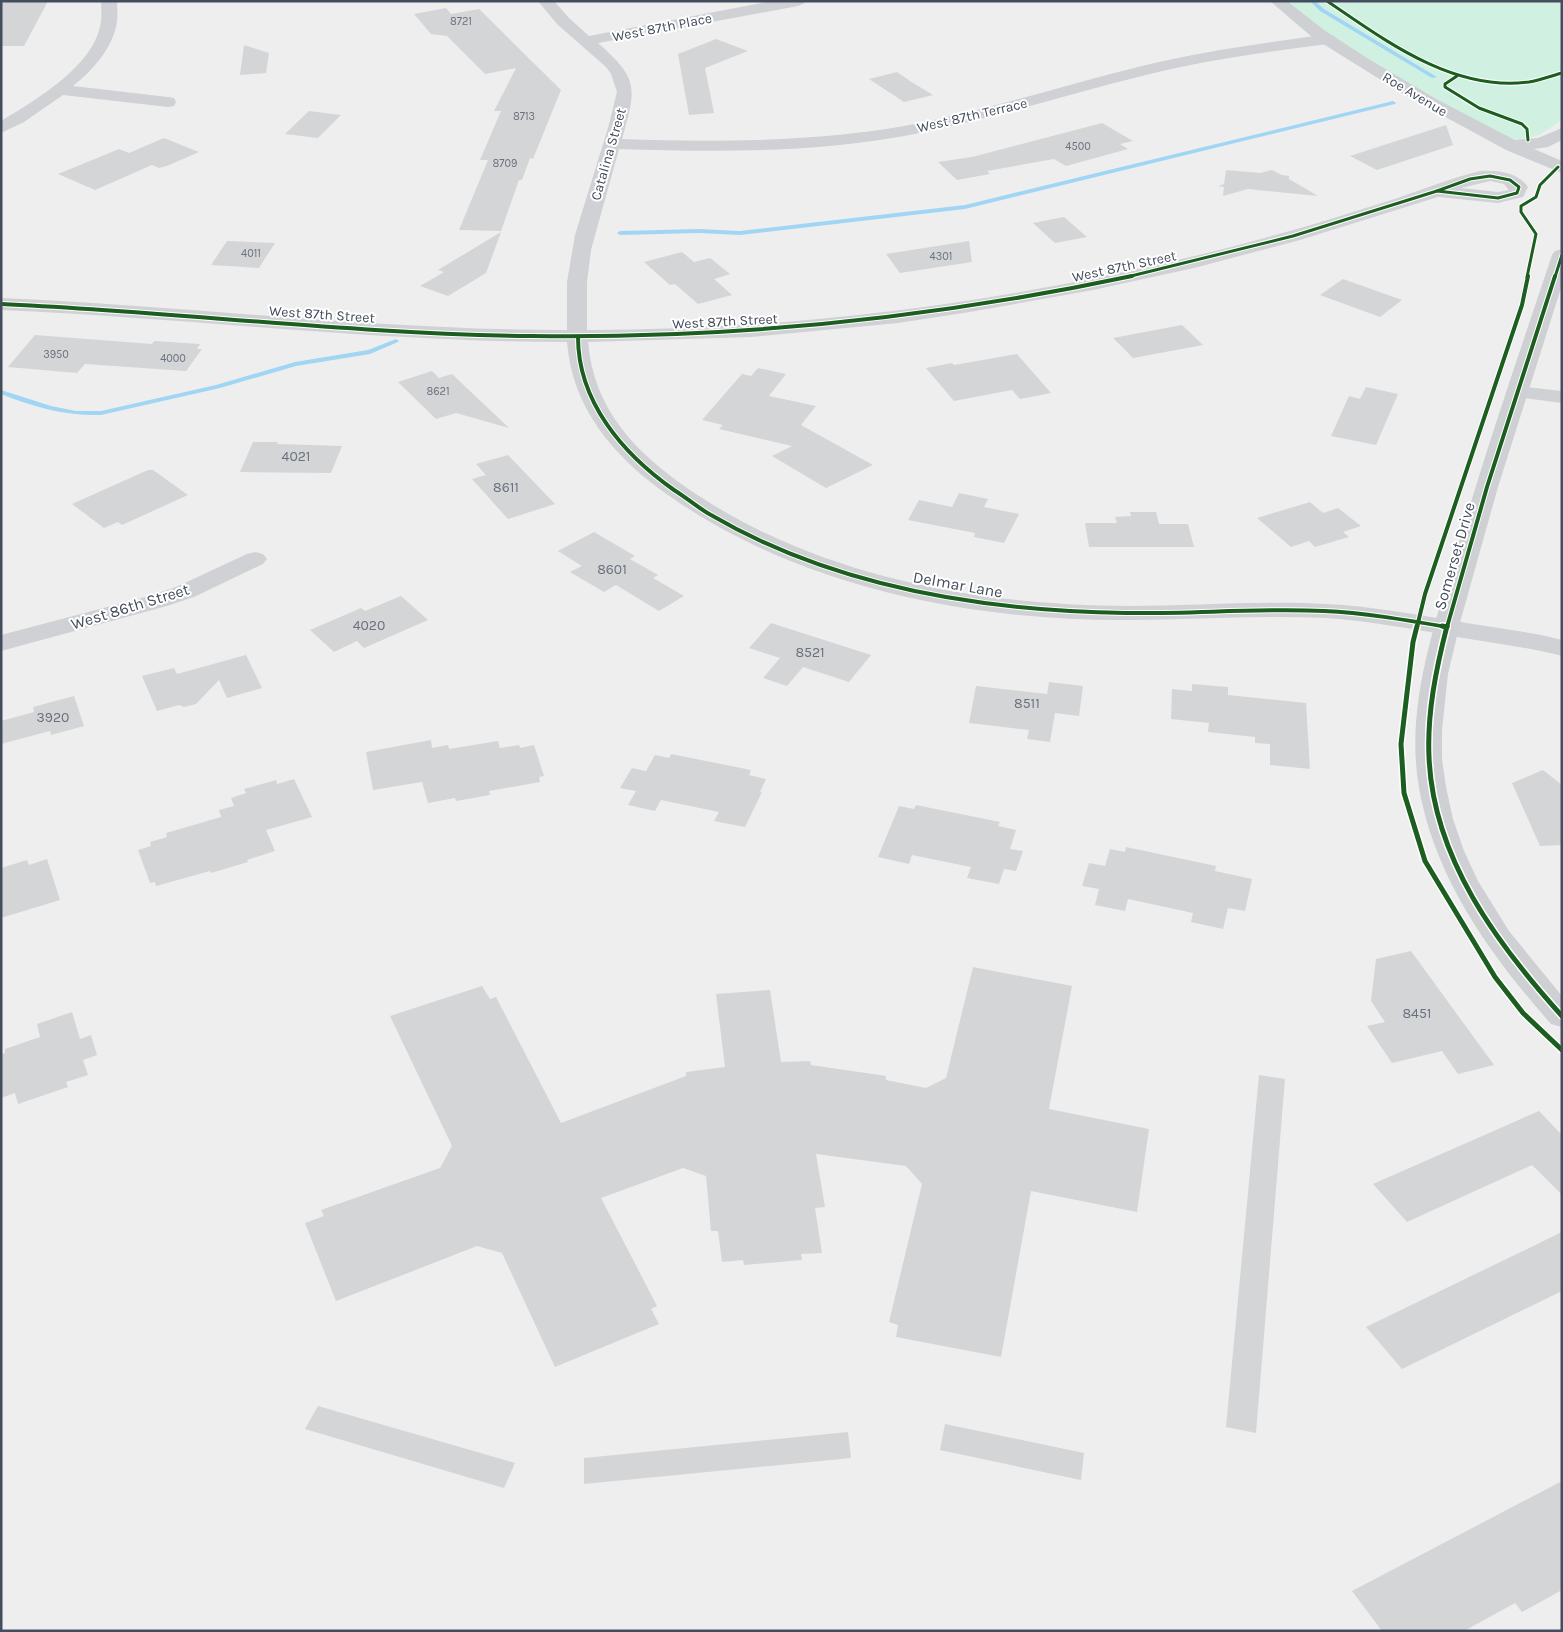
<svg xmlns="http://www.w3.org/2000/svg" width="1563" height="1632" font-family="Karla,sans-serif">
<rect width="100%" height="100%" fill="#efeeee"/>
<path fill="#d0f1e1" d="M1278 1H1562V120L1539 135 1520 140 1513 139 1475 120 1446 113Z"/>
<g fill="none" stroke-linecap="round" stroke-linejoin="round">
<g fill="#a0d6f4" fill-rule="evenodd">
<path d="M1310 1H1315L1324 9 1437 77 1432 78 1320 11Z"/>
<path d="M1393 101 1396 103 1395 104 965 209 740 235 699 233 620 235 617 233 620 231 699 229 740 231 965 205Z"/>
<path d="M396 339 399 341 398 342 370 354 296 366 220 388 101 415C66 416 33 407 1 394V390L51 406 76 411H101L216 385 295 362 368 350Z"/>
</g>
</g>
<g fill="#d4d5d7">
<path d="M1 1H48L24 46H1Z"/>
<path d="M446 8 451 14 479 9 561 90 533 159 530 158 522 180H519L501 231 459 230 488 160H480L501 111H494L516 68 485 74 447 36 431 34 414 14Z"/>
<path d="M716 39 748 51 705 68 714 113 689 115 678 54Z"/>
<path d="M244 45 269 53 266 73 240 75Z"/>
<path d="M897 72 910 81 933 95 904 102 869 79Z"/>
<path d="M309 111 341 115 318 138 285 134Z"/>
<path d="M1102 123 1133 141 1120 144 1128 149 1066 166 1054 159 987 171 990 174 957 180 938 162 972 157Z"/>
<path d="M1446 125 1453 145 1377 170 1350 156Z"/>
<path d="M164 138 199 152 167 166 159 168 152 165 95 190 58 174 119 149 129 153Z"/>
<path d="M1226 170 1260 173 1272 170 1282 175 1289 176V179L1318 196 1248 189 1223 196 1224 187 1218 186 1224 184Z"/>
<path d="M1064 217 1087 237 1055 243 1033 223Z"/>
<path d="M501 232 486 273 448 296 420 286 444 272 438 270Z"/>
<path d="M227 241 275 243 259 268 211 265Z"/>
<path d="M969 241 972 262 900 273 886 254Z"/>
<path d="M682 252 694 262 710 258 730 274 714 279 732 295 698 304 675 284 670 285 644 262Z"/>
<path d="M1343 279 1402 300 1380 317 1320 295Z"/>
<path d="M1182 325 1203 345 1133 358 1113 338Z"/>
<path d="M35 335 152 344 154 341 200 344 197 349H202L186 371 85 364 77 373 8 367Z"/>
<path d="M1017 354 1051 393 1020 399 1012 390 954 401 926 368 952 363 954 365Z"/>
<path d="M758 368 786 374 769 396 816 406 801 425 873 465 826 488 772 456 792 446 719 429 723 425 702 420 742 374 751 376Z"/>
<path d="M432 371 439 378 452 374 509 428 456 413 436 419 398 382Z"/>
<path d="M1366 387 1398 394 1376 445 1331 436 1349 396 1360 399Z"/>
<path d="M253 442H278L277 444 342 446 331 473 240 472Z"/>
<path d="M508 455 555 504 508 519 472 479 486 475 476 464Z"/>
<path d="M148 470H153L188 495 122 525 118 522 104 528 72 504Z"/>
<path d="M959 493 988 499 984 507 1019 514 1004 543 974 537 975 533 908 520 919 500 952 507Z"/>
<path d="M1310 502 1323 513 1338 508 1361 526 1343 532 1349 537 1315 547 1309 541 1291 547 1257 518Z"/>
<path d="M1130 512H1156L1159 524H1188L1194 547H1089L1085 523H1117L1115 517 1131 516Z"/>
<path d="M594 532 635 556 630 559 658 575 653 578 684 596 659 611 616 585 604 592 570 572 582 566 558 551Z"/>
<path d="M401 596 428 620 364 648 357 641 334 652 310 630 361 608 365 611Z"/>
<path d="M771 623 871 655 849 682 803 667 787 686 763 678 780 658 749 648Z"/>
<path d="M246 655 262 688 227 698 219 680 196 704 184 707 179 705 157 711 142 676 174 668 177 674Z"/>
<path d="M1049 682 1083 686 1079 716 1055 713 1050 742 1027 739 1029 730 969 723 976 686 1047 694Z"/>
<path d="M1192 684 1228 687V695L1306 703 1310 769 1270 765V744L1255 743V737L1208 732 1209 723 1171 719 1172 689 1192 691Z"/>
<path d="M74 696 84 726 51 735 50 731 1 744V721L34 712 33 707Z"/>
<path d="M431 740 432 748 448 745 449 749 498 741 500 748 519 745 520 748 534 745 544 776 539 777 540 782 489 791 490 795 456 801 455 798 428 803 422 782 373 790 366 752Z"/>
<path d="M671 754 751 770 749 775 766 779 760 792H762L745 827 714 821 719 812 661 800 655 811 628 805 636 791 620 788 632 768 646 771 655 755 669 758Z"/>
<path d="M1543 770 1562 785V845L1540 846 1512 783Z"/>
<path d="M294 779 312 817 266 830 275 851 247 860 248 862 211 873 210 871 156 886 155 882 150 883 138 850 151 846 150 842 167 837 166 833 221 817 219 810 234 806 231 798 246 793 244 789 276 780 277 784Z"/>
<path d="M916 805 1000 822 998 826 1016 830 1010 849 1023 851 1016 871 1004 869 999 884 967 878 971 867 912 855 909 864 878 857 899 806 914 809Z"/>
<path d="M1126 847 1216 866 1215 871 1252 879 1245 911 1228 908 1223 929 1191 922 1193 913 1128 899 1125 911 1095 905 1099 889 1082 886 1089 863 1105 866 1110 849 1125 852Z"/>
<path d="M47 859 60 900 1 918V868L27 860 29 865Z"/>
<path d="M1411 951 1494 1065 1458 1074 1442 1051 1392 1063 1367 1026 1385 1022 1371 1001 1376 959Z"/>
<path d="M973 967 1072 986 1049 1109 1149 1129 1137 1212 1031 1191 1001 1357 896 1337 898 1325 889 1322 922 1184 906 1166 816 1154 825 1207 815 1208 822 1253 801 1254 802 1260 744 1265 743 1260 722 1262 718 1231H711L706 1176 683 1168 601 1198 657 1306 651 1309 659 1324 555 1367 502 1253 477 1246 336 1301 305 1223 324 1216 321 1210 440 1168 452 1146 390 1016 482 986 490 999 496 997 561 1123 686 1076V1072L725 1067 716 994 770 990 781 1062 810 1061 811 1065 886 1076V1080L926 1088 946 1078Z"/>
<path d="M72 1012 80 1039 91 1035 97 1055 83 1060 88 1075 66 1082 68 1087 18 1104 15 1093 1 1098V1054L5 1053V1049L40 1037 37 1024Z"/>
<path d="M1259 1075 1285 1079 1256 1433 1226 1427Z"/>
<path d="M1539 1111 1562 1135V1195L1532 1165 1407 1222 1373 1184Z"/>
<path d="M1562 1232V1291L1402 1369 1366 1327Z"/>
<path d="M318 1406 515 1463 504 1488 305 1429Z"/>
<path d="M945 1424 1084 1453 1081 1480 940 1450Z"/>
<path d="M848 1432 851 1458 584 1484V1458Z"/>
<path d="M1562 1481V1590L1522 1612 1515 1603 1464 1631H1382L1352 1591Z"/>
</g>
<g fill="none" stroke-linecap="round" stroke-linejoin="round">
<g fill="#cfd1d4" fill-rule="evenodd">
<path d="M101 1H117C117 8 118 15 117 21 114 47 92 71 73 86L168 97 174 98 176 102 174 106 168 107 63 95 24 122 1 133V121C36 100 96 65 101 21 102 15 101 8 101 1Z"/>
<path d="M538 1H554L569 18 589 36 772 1H806L803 4 798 6 598 43C640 80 636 88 622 139 710 142 799 142 886 129 973 115 1057 87 1142 66 1203 51 1266 43 1328 34L1334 36 1336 39 1334 42 1328 44C1267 52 1206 60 1146 75 1059 96 975 125 886 139 798 153 708 152 619 149L591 250 587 282V330C805 330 1024 300 1235 246 1285 233 1335 218 1385 202 1417 192 1447 179 1480 171 1497 170 1518 172 1528 187L1523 197 1498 203 1438 197 1300 240 1194 268 1093 290 970 312 898 323 752 337 588 342C594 409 634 451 687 488 815 576 975 605 1128 606 1194 606 1260 600 1327 604 1370 606 1412 614 1455 621 1487 627 1519 630 1550 637L1562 640V656C1527 647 1492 643 1457 637 1413 629 1370 621 1325 618 1260 615 1195 620 1129 620 970 621 800 588 668 495 615 458 572 409 567 342 378 342 190 318 1 310V298C190 306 378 330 567 330V282L575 235 608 128 617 92 611 74 606 67 557 24ZM1490 181 1504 184 1509 190 1498 192 1461 188Z"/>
<path d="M1517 386 1562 391V403L1510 396 1506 392 1510 388Z"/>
<path d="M255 552 263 554 267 559 263 564 194 597 167 606 1 651V635L149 596 176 587 247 554Z"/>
</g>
<g fill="#ced0d4" fill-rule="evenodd">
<path d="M1270 1H1287L1324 30 1367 58 1438 100 1515 140 1538 138 1562 128V140L1548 147 1534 149 1562 161V173L1506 150 1405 95 1312 37Z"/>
<path d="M1562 249V285L1498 487 1461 619 1448 674 1442 730V759L1446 787 1453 819 1464 851 1478 881 1509 931 1562 996V1027L1551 1024C1491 956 1435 879 1419 788 1405 708 1434 627 1456 552 1485 452 1519 354 1552 255L1555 251Z"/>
</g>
<defs>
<g id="cycleway-far2">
<path d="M1327 1C1386 41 1453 92 1529 82 1540 80 1551 76 1562 73"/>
<path d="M1457 76 1445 84V87L1479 108 1522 124 1527 129 1528 140"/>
<path d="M1490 176 1510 180 1519 187 1517 193 1498 198 1437 191 1470 179Z"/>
<path d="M1127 277 1293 236 1437 191"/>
<path d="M1527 277 1536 234 1521 212V206L1536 197 1540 185 1558 167"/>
<path d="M1555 277 1562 255"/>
</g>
<g id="cycleway-far1">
<path d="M1 304C178 312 354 334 531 336 734 339 934 318 1132 276"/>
<path d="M578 337C578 402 623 454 674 490 687 498 698 508 711 515 834 587 985 611 1126 613 1192 614 1258 608 1324 611 1366 613 1406 620 1447 627"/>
<path d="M1417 627 1425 594 1522 305 1528 276"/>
<path d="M1447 627 1487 487 1555 276"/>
</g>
<g id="cycleway">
<path d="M1417 626 1413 642 1401 744 1404 793 1425 861 1495 977 1523 1013 1562 1050"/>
<path d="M1442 626 1447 627"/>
<path d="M1447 626C1436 669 1427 713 1429 757 1433 858 1497 944 1562 1016"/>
</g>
</defs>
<use href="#cycleway-far2" stroke="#fff" stroke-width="5"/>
<use href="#cycleway-far1" stroke="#fff" stroke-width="6"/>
<use href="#cycleway" stroke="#fff" stroke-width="8"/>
<use href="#cycleway-far2" stroke="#1b5e20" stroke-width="3"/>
<use href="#cycleway-far1" stroke="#1b5e20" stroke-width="4"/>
<use href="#cycleway" stroke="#1b5e20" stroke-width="5"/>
</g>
<g text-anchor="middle" stroke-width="4" stroke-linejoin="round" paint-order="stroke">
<g font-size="11" fill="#6a717e">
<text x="461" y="25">8721</text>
<text x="524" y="120">8713</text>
<text x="1078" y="150">4500</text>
<text x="505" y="167">8709</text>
<text x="251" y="257">4011</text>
<text x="941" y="260">4301</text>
<text x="56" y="358">3950</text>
<text x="173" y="362">4000</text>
<text x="438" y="395">8621</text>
</g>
<g font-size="14" fill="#444d5d" stroke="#fff">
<text transform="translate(662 27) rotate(-11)" y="5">West 87th Place</text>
<text transform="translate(1415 94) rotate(31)" y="5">Roe Avenue</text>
<text transform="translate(972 115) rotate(-13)" y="5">West 87th Terrace</text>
<text transform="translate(608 154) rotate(-74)" y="5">Catalina Street</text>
<text transform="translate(1124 266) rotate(-12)" y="5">West 87th Street</text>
<text transform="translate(322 314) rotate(4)" y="5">West 87th Street</text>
<text transform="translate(725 321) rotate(-3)" y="5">West 87th Street</text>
</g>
<g font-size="14" fill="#6a717e">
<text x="296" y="461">4021</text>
<text x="506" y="492">8611</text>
<text x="612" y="574">8601</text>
<text x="369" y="630">4020</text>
<text x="810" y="657">8521</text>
<text x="1027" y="708">8511</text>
<text x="53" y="722">3920</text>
<text x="1417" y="1018">8451</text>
</g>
<g font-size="16" fill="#444d5d" stroke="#fff">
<text transform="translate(1454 556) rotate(-74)" y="6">Somerset Drive</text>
<text transform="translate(958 584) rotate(10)" y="6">Delmar Lane</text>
<text transform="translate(130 606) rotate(-17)" y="6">West 86th Street</text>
</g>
</g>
<rect width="1563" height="1632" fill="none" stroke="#444d5d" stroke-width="5"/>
</svg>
